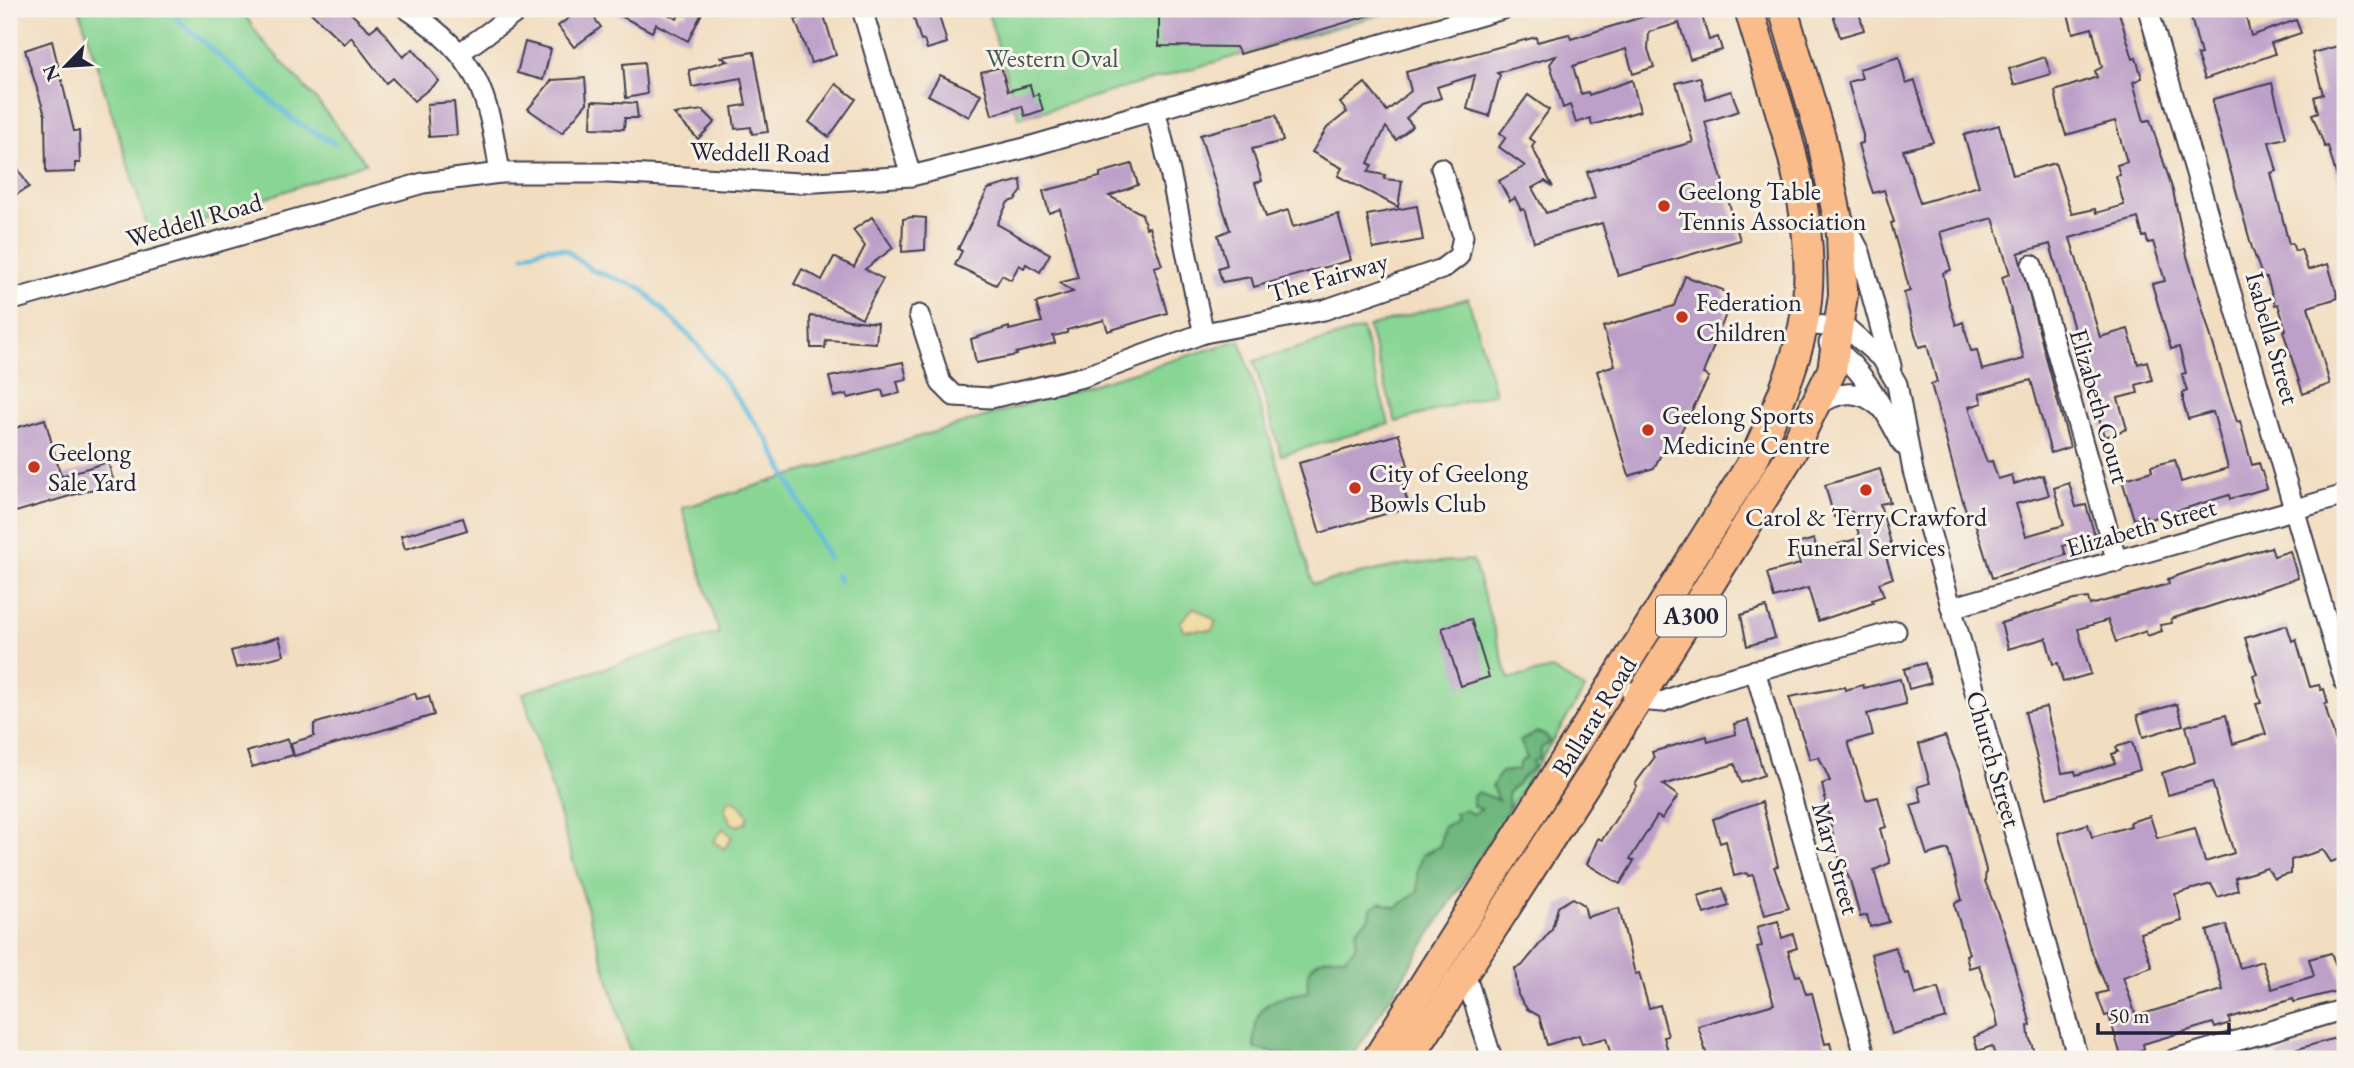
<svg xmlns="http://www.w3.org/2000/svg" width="2354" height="1068" font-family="'EB Garamond',serif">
<rect width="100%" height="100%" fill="#f7f3e8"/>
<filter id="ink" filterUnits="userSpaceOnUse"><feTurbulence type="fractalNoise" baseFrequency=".0143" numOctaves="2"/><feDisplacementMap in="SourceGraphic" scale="14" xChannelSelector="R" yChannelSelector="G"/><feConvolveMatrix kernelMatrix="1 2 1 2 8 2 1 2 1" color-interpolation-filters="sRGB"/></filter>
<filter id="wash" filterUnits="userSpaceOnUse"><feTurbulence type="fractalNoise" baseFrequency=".00686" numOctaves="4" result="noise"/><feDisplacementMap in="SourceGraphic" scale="28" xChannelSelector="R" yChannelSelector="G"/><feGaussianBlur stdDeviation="1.57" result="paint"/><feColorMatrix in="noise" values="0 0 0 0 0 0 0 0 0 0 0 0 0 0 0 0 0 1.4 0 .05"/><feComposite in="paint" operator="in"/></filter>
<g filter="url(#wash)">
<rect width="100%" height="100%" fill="#f2ddc0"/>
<g fill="#89d694" stroke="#567c68" stroke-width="2">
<path d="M79 9H241L261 39 313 96 366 163 160 235 149 232Z"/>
<path d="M987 9H1400L1019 118Z"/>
<path d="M1468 298 1495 393 1396 422 1368 327Z"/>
<path d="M1362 329 1389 424 1281 455 1254 361Z"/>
<path d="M1240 340 1313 584 1406 564 1473 560 1509 679 1552 669 1585 689 1351 1059H632L523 693 719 633 682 508Z"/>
</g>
<path fill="#6eb77e" stroke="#486c5c" stroke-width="2" d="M1537 732 1547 736 1549 742 1541 749 1539 758 1532 762 1534 766 1508 793 1509 810 1351 1059H1293V1056L1255 1049C1251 1004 1270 998 1308 992 1304 964 1318 955 1346 957L1355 947 1357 929 1370 917 1371 908 1381 902 1396 908 1418 891 1417 871 1422 855 1440 846 1443 827 1457 820 1455 813 1464 810 1473 814 1481 809 1473 806V796L1478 792 1498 800 1492 786 1501 772 1518 770 1521 761 1527 758 1520 741Z"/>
<g fill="#eeda9e" stroke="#887e6c" stroke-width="2">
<path d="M1194 607 1216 621 1212 630H1184L1180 622Z"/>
<path d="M730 799 737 802 748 815 746 823 737 826 731 823 724 809Z"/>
<path d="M724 828 732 838 724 849 713 841Z"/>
</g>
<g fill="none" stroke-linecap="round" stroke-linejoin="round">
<g stroke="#60bcde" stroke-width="5">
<path d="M172 9 179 21 296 122 334 143"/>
<path d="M524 255 548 247 566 250 592 270 641 288 697 344 768 440 828 558"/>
<path d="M836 575 839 581"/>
</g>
</g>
<g id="blocks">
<g fill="#bda0c9" fill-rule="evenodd">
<path d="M307 9H346L370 31 378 25 403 57 413 49 439 81 414 101 392 78 386 83 351 37 344 44Z"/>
<path d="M581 9H587L601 27 574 47 558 26Z"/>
<path d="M607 9H658L677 19 680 13 685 15 688 9H704L688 41 656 24 652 32Z"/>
<path d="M795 9H822L836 55 811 63 795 19H798Z"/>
<path d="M911 9H937L947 43 927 49 924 40 921 41Z"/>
<path d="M1242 9H1381V12L1240 54 1236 47 1159 46V13Z"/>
<path d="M1654 9H1714L1715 13 1702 16 1709 40 1718 37 1722 50 1690 59 1679 23 1649 32 1648 49 1654 67 1633 74 1626 49 1573 66 1581 94 1588 92 1589 95 1632 80 1640 111 1592 125 1590 118 1576 123 1570 105 1563 108 1556 84 1550 64 1556 56 1497 73 1500 75 1489 116 1467 109 1475 75 1437 87 1441 98 1422 104 1406 118 1413 126 1396 140 1386 127 1368 163 1372 165 1368 172 1385 175 1384 179 1402 181 1398 207 1338 176 1342 168 1312 152 1327 128 1347 112 1340 103 1365 83 1387 111 1411 91 1406 72 1536 37 1537 42 1569 34 1571 39 1655 13Z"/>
<path d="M1847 9H1858L1864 30 1840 37 1833 14Z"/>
<path d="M2073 9H2118L2133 59 2136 58 2142 78 2133 82 2144 121 2150 120 2173 191 2187 256 2224 381 2237 422 2240 421 2252 465 2259 463 2267 488 2230 499 2229 495 2147 520 2146 516 2134 519 2122 480 2152 471 2151 466 2175 460 2181 482 2228 468 2213 412 2188 419 2183 402V393L2187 391 2182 374 2186 373 2179 347 2171 349 2152 284 2165 281 2153 242 2148 243 2146 236 2143 237 2138 218 2070 238 2100 337 2128 329 2138 364 2147 361 2152 380 2136 385 2138 393 2118 398 2127 429 2108 436H2104L2050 244 2018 253 2070 447 2051 453 2031 380 1979 394 1982 403 1969 407 1983 452 1987 462 1992 461 1998 479 2012 475 2014 484 2043 475 2049 495 2016 504 2026 536 2064 525 2054 488 2069 483 2076 507 2086 505 2095 536 2063 546 2066 555 1992 578 1972 513 1967 514 1958 485 1931 384 1937 382 1927 345 1919 347 1912 324 1904 293 1910 291 1891 223 1894 222 1884 190 1873 193 1865 169 1858 144 1863 143V135L1848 82 1862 78 1859 69 1899 57 1906 84 1915 81 1933 142 1903 150 1920 203 1979 186 1964 135 1999 125 2013 175 2055 163 2072 214 2095 209 2096 213 2124 205 2116 176 2120 175 2117 165 2127 162 2115 121 2066 135 2060 116 2055 91 2097 77 2095 71 2102 67 2092 28 2073 33 2068 14ZM1993 218 2010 274 2002 277 2024 359 1982 370 1977 350 1971 351 1963 322 1956 325 1950 307 1943 273 1951 270 1940 232Z"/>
<path d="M2203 9H2244L2251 36 2296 20 2301 33 2271 43 2275 54 2205 79 2197 55 2201 54 2190 14Z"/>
<path d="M52 41 74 131H79L80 163H75V172L46 173 45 115 25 50Z"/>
<path d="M525 42 551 49 543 80 517 73Z"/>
<path d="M2345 44V191L2341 192 2328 146 2325 147 2312 114 2318 112 2314 97 2323 94 2312 53Z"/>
<path d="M754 52 768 132 752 134 751 127 735 129 732 107 746 105 741 78 692 87 689 70 728 61 721 57Z"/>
<path d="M2045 57 2051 74 2014 85 2009 69Z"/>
<path d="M644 62 647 94 626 98 623 64Z"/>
<path d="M1001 67 1008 91 1030 85 1033 96 1038 94 1043 110 1025 116 1022 106 992 115 981 72Z"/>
<path d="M940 75 981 94 969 117 928 95Z"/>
<path d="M1700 77 1706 99 1731 91 1739 111 1705 122 1740 240 1618 276 1602 223 1534 242 1524 209 1521 210 1515 198 1510 201 1499 181 1525 166 1499 147 1506 137 1500 133 1528 95 1549 110 1529 138 1535 142 1532 147 1553 187 1545 181 1532 188 1546 213 1595 198 1587 172 1693 142 1676 83Z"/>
<path d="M585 78 587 103 562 133 528 109 552 80Z"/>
<path d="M2272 83 2286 138 2269 142 2277 171 2271 173 2289 244 2292 243 2295 251 2301 249 2308 270 2328 264 2338 298 2308 307 2330 384 2303 394 2283 331 2286 330 2278 304 2275 305 2267 278H2263L2252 248 2213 107V99Z"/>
<path d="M836 84 856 99 829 137 809 122Z"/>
<path d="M592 101 636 103 638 118H625L624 129 591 128Z"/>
<path d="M454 102 457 135 429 137 427 104Z"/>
<path d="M703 110 715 122 698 139 674 114Z"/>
<path d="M1276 115 1283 141 1252 149 1262 181 1255 183 1266 217 1288 210 1293 227 1338 214 1351 260 1254 287 1251 277 1222 282 1218 268 1227 265 1218 235 1230 230 1200 135Z"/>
<path d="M9 154 29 187 9 199Z"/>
<path d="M1132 164 1138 185 1109 196 1142 214 1146 228 1149 227 1162 265 1154 267 1167 313 1108 331 1104 320 1067 330V333L1053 336 1055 343 1016 353 1017 355 976 363 971 339 1009 327V330L1042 322 1036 303 1073 292 1059 283 1078 278 1060 209 1049 213 1043 191 1100 177V173Z"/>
<path d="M1021 180 1022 191 1015 200 1008 202 997 224 1050 254 1040 272 1026 264 1024 268 1019 265 1011 280 1002 275 996 285 955 265 962 251 958 249 988 189Z"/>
<path d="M1417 206 1423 240 1373 249 1367 215Z"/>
<path d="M872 217 893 248 865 269 883 279 862 318 794 284 802 269 822 280 834 257 854 267 865 246 853 230Z"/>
<path d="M912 217 926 218 925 250 902 252 903 219Z"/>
<path d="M1685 276 1723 290 1729 306 1703 374 1709 377 1672 449 1666 445 1654 468 1629 476 1597 371 1615 365 1603 327 1674 306Z"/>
<path d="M810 316 878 323 876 343 826 340 825 348H811Z"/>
<path d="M903 362 907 379 897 381 900 393 884 397 882 390 848 398 847 394 834 397 829 377Z"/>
<path d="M45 419 61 476 108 462 114 483 9 514V430Z"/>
<path d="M1399 434 1408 465 1398 468 1409 507 1320 533 1299 463Z"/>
<path d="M1880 469 1890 502 1880 504 1894 554 1886 557 1893 578 1879 583 1884 596 1872 600 1873 603 1818 621 1808 588 1774 598 1767 573 1800 564 1794 545 1814 539 1817 550 1860 538 1852 512 1834 517 1825 485Z"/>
<path d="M463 518 467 530 405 549 401 536Z"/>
<path d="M2271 547 2274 556 2290 551 2298 578 2171 619 2172 623 2160 625 2162 631 2147 636 2146 631 2116 642 2108 620 2078 629 2091 674 2063 682 2058 663 2053 664 2046 638 2008 649 2001 623 2074 600 2088 598 2090 605 2169 584 2168 579 2194 570Z"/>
<path d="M1766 607 1775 638 1747 646 1741 615Z"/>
<path d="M1471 619 1489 677 1461 686 1442 628Z"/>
<path d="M2287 625 2292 641 2296 639 2310 687 2319 685 2321 690 2324 689 2328 703 2325 704 2328 716 2345 771V857L2331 862 2323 850 2291 860V874L2282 876 2274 879 2267 868 2235 878 2238 890 2218 897 2211 884 2175 894 2182 921 2140 933 2152 967 2123 977 2136 1016 2223 990 2207 931 2226 925 2240 968 2262 961 2272 989 2314 976 2309 959 2331 953 2345 989 2294 1002 2293 999 2229 1018 2230 1023 2215 1028 2213 1023 2143 1044 2144 1049 2121 1056 2109 1015 2105 1016 2097 994 2108 991 2089 945 2058 833 2088 824 2092 837 2131 826 2130 822 2150 816 2157 838 2195 828 2205 862 2234 853 2212 782 2168 795 2162 773 2195 762 2186 726 2226 715 2233 744 2266 734 2256 704 2261 703 2253 675 2257 674 2245 638Z"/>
<path d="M279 637 284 655 236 668 231 651Z"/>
<path d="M1925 663 1931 683 1909 689 1904 669Z"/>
<path d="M1900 679 1906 704 1867 714 1873 735 1848 742 1866 800 1878 797 1886 827 1880 829 1890 863 1874 870 1889 922 1870 927 1867 915 1860 917 1850 880 1837 853 1822 784 1830 781 1819 757 1810 759 1789 697 1844 687 1845 690 1863 685 1864 688Z"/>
<path d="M415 693 417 699 429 696 434 715 294 756 291 743 314 736V724Z"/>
<path d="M2177 704 2183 725 2143 737 2137 715Z"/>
<path d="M2046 707 2062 773 2075 771 2076 775 2115 763 2112 754 2118 752 2116 747 2132 742 2140 770 2047 798 2025 712Z"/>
<path d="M1748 720 1764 775 1741 783 1735 764 1663 785 1678 796 1662 819 1657 816 1630 859 1634 861 1620 884 1587 864 1598 838 1602 840 1637 786 1635 784 1654 758 1652 752 1707 736 1708 742 1736 734 1734 724Z"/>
<path d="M1945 736 1961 775 1986 870 1985 881 2004 930 2031 1025 2028 1026 2029 1036 2036 1059H1996L1992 1046 1978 1051 1974 1037 1998 1026 1996 1016 1979 965 1969 968 1966 955 1969 954 1955 907V903L1962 900 1948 849 1927 855 1911 805 1922 802 1918 787 1930 783 1919 744Z"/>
<path d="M288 739 293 755 252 767 247 752Z"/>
<path d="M1762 802 1778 866 1774 867 1789 908 1765 915 1753 875 1748 876 1747 873 1734 876 1726 841 1720 843 1713 819Z"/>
<path d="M1723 888 1729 906 1704 914 1698 896Z"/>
<path d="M1573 898 1584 905 1587 917 1619 908 1635 974 1639 973 1649 1008 1660 1005 1668 1036 1664 1037 1670 1059H1612L1606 1038 1582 1044 1579 1035 1547 1045 1539 1016 1527 1009 1518 995 1515 968 1522 966 1552 929 1558 907Z"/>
<path d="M1778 921 1782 938 1793 934 1797 948 1788 951 1796 976 1800 975 1806 994 1812 993 1825 1044 1830 1043 1834 1059H1733L1732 1054 1708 1059 1698 1026 1774 1004 1757 947 1762 946 1757 927Z"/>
<path d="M1895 947 1905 974 1909 973 1915 995 1938 988 1946 1018 1892 1034 1871 954Z"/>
<path d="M2339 1037 2345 1059H2278L2277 1055Z"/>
</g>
</g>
</g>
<g filter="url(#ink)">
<use href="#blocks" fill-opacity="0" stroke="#413e4f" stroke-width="2"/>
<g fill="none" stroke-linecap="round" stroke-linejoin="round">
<defs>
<g id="minor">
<path d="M407 9C479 58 487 90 500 173"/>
<path d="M862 9 911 176"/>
<path d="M2148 9 2345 683"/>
<path d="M461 52 521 9"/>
<path d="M1155 110C1176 184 1185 259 1204 333"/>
<path d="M1843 219 1860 252 1891 366"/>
<path d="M2032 265 2117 562"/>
<path d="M9 301 423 183 500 173H607L800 183 911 176 1021 149 1503 9"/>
<path d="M919 315 941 383 954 396 991 398 1083 377 1204 333 1324 310 1442 269 1459 256 1463 236 1441 168"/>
<path d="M1804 324 1847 328 1883 360 1897 384 1913 471 2078 1059"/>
<path d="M1829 343C1864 370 1882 406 1903 445"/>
<path d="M1816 406C1839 391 1859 388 1880 407"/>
<path d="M1951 608 2345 495"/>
<path d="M1755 670 1866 1059"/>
<path d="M1632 692 1638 700 1662 702 1705 685 1896 631"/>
<path d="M1465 973 1492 1059"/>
<path d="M2175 1059 2345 1009"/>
</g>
<g id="highway">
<path d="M1377 1059 1753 461C1773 417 1793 374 1803 327 1825 221 1777 109 1749 9"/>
<path d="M1409 1059 1590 777 1791 454 1832 370 1843 295 1841 234 1821 137 1783 9"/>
</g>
</defs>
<use href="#minor" stroke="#413e4f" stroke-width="23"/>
<use href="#highway" stroke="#413e4f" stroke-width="32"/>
<use href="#minor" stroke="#fff" stroke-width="19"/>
<use href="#highway" stroke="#f9bc8a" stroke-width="28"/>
</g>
</g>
<g fill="#c8321e" stroke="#f7f3e8" stroke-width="2.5">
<circle cx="1664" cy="206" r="7"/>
<circle cx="1682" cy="317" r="7"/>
<circle cx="1648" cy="430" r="7"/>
<circle cx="34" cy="467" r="7"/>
<circle cx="1355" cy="488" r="7"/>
<circle cx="1866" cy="490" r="7"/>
</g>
<g text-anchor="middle" stroke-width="6" stroke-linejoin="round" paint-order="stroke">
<rect fill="#f7f3e8" stroke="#62616f" stroke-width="2" x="1656" y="595.5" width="70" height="41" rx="5"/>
<g font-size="24" font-weight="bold" fill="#22223b">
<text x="1691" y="624">A300</text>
</g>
<g font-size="26" fill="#415856" stroke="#f7f3e8">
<text x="1052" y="67">Western Oval</text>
</g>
<g font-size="26" fill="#22223b" stroke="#f7f3e8">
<text transform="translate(760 152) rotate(1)" y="9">Weddell Road</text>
<text transform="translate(194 220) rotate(-16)" y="9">Weddell Road</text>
<text transform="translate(1328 277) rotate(-16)" y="9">The Fairway</text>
<text transform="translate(2273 338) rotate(74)" y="9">Isabella Street</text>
<text transform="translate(2100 406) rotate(74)" y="9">Elizabeth Court</text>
<text transform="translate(2141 527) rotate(-16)" y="9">Elizabeth Street</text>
<text transform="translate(1594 716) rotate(-58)" y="9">Ballarat Road</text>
<text transform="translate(1994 759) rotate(74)" y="9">Church Street</text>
<text transform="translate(1836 858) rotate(74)" y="9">Mary Street</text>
</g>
<g font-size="26" fill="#22223b" stroke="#f7f3e8" text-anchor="start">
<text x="1678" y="200">Geelong Table<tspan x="1678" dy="30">Tennis Association</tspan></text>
<text x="1696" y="311">Federation<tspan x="1696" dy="30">Children</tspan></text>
<text x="1662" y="424">Geelong Sports<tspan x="1662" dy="30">Medicine Centre</tspan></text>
<text x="48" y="461">Geelong<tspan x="48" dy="30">Sale Yard</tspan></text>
<text x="1369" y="482">City of Geelong<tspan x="1369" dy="30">Bowls Club</tspan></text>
<text x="1866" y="526" text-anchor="middle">Carol &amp; Terry Crawford<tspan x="1866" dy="30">Funeral Services</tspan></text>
</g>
</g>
<rect width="2354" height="1068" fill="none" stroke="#f7f3e8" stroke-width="35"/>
<g transform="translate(66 66) rotate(245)" stroke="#f7f3e8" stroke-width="5" paint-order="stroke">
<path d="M0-5L12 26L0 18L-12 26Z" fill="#22223b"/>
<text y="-10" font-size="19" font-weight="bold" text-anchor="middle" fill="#22223b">N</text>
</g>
<path d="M2098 1023v10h131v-10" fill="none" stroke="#22223b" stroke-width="3.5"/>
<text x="2109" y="1023" font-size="21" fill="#22223b" stroke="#f7f3e8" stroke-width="5" paint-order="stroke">50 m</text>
</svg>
